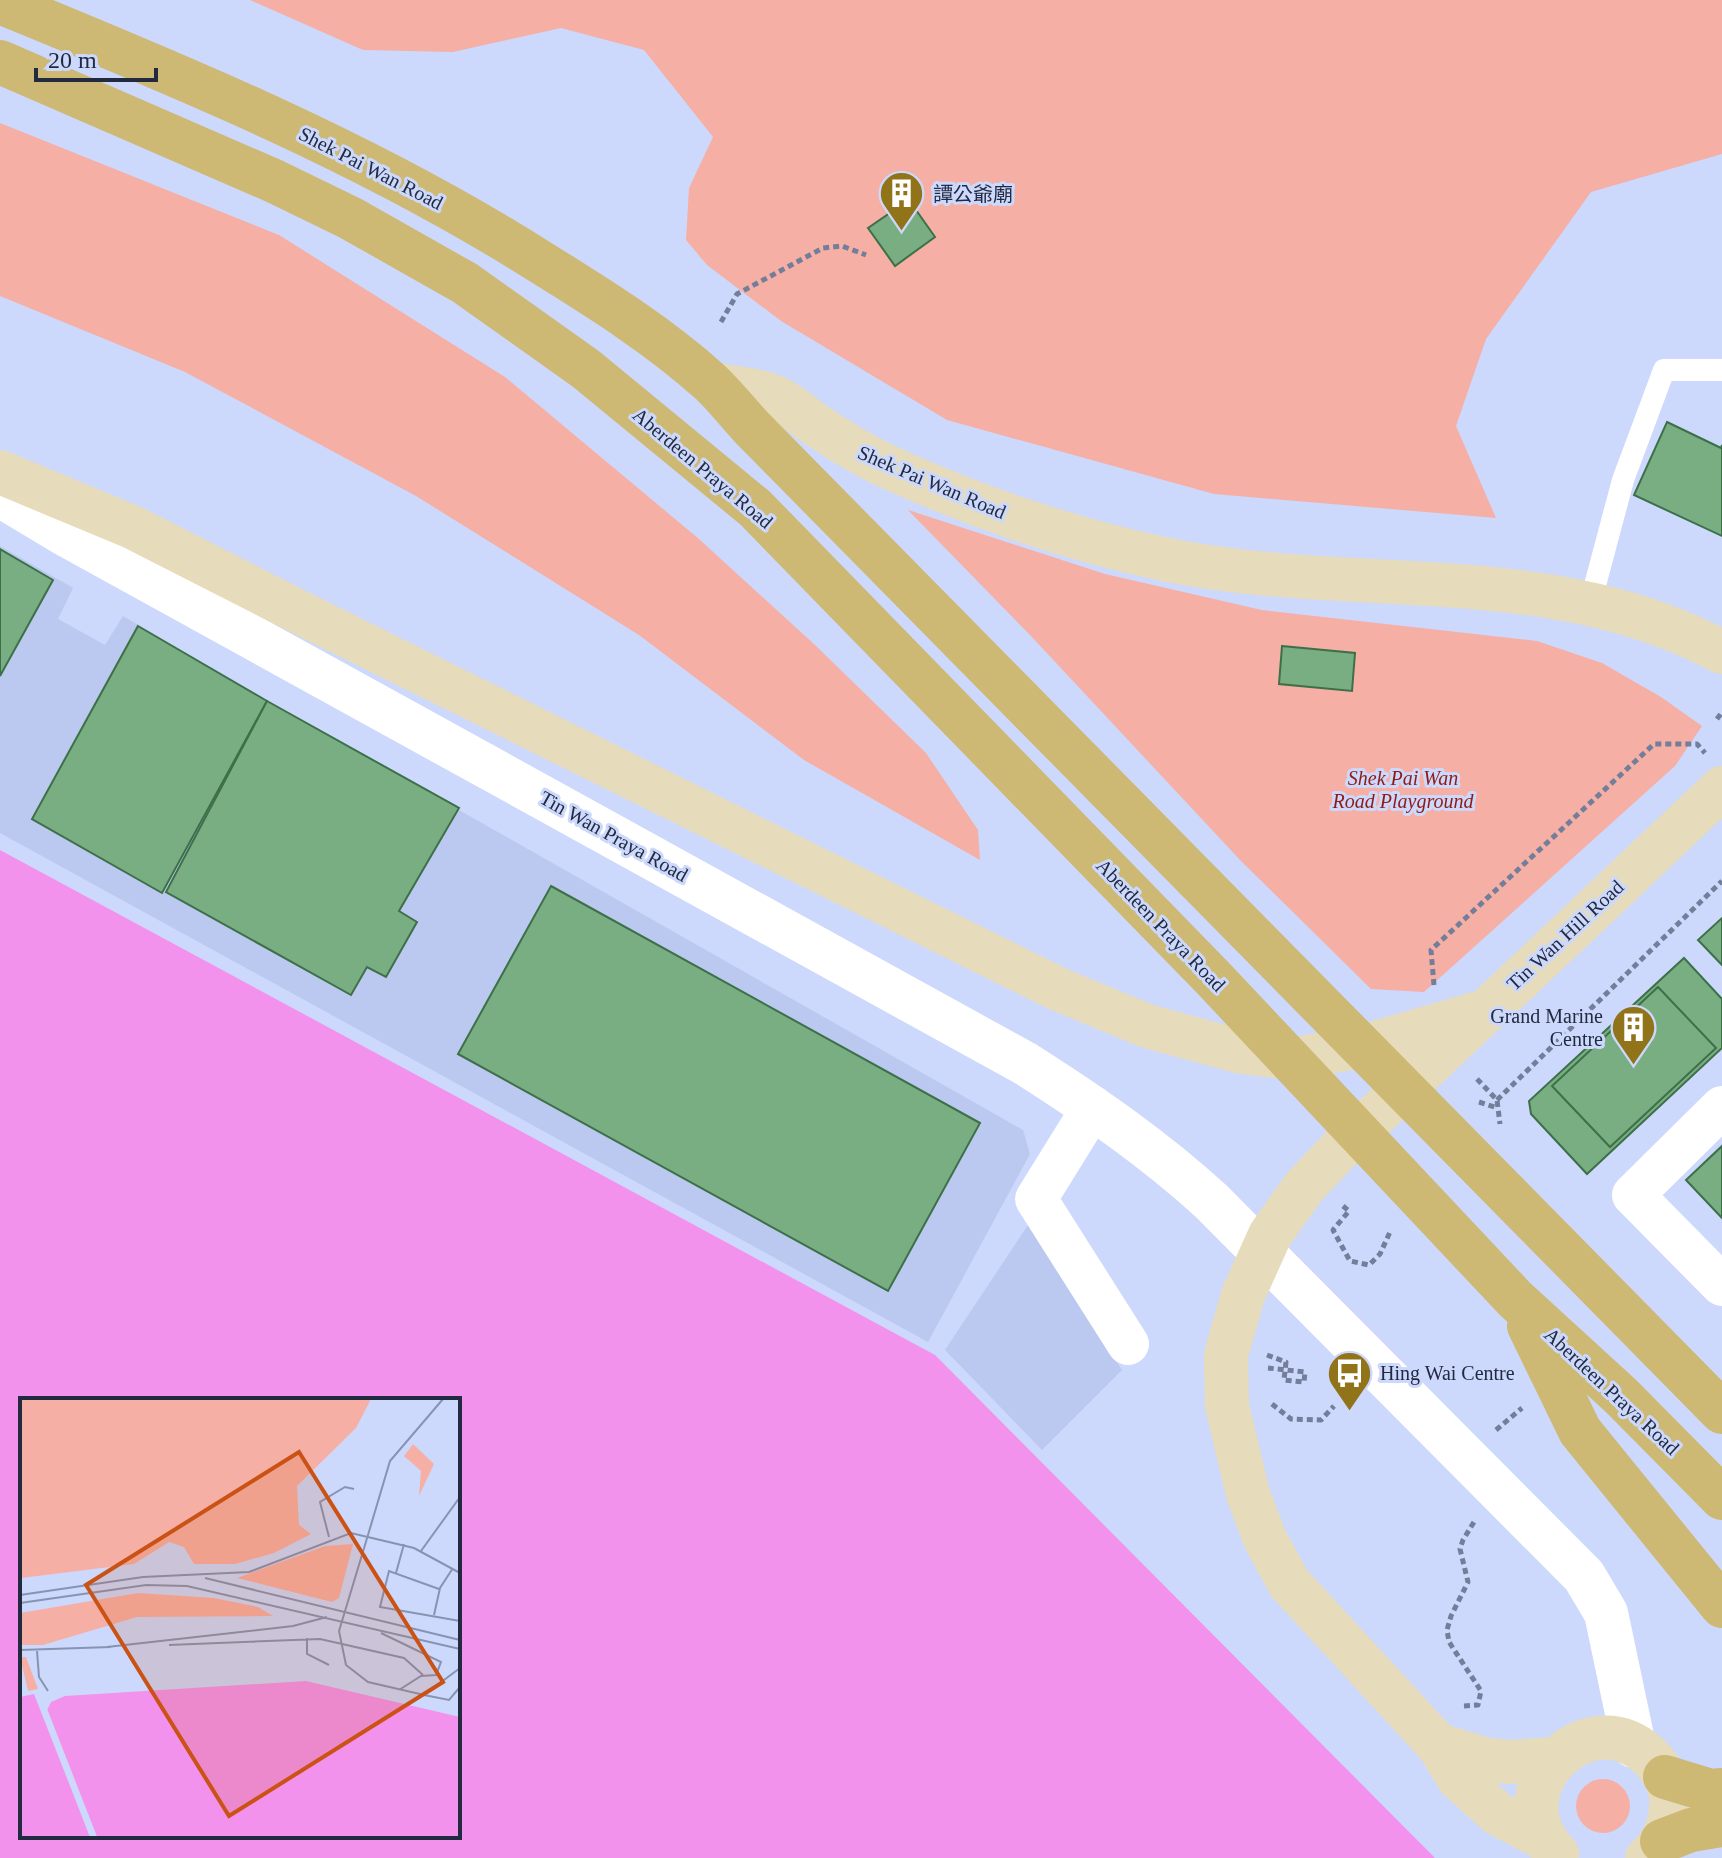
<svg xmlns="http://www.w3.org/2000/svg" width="1722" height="1858" font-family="'Times New Roman','Noto Sans TC',serif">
<rect width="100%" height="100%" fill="#ccd9fc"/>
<g fill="#bbc8ef">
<path d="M0 546 73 588 58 619 105 645 123 616 267 701 1023 1130 1030 1154 928 1342 0 833Z"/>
<path d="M1028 1225 1122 1370 1042 1450 945 1350Z"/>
</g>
<g fill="#f6afa4">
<path d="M250 0H1722V154L1591 192 1486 339 1456 426 1496 518 1214 494 947 420 781 321 707 265 686 240 689 188 713 137 644 50 561 28 453 52 363 50Z"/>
<path d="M0 123 279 235 505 377 699 539 815 645 926 753 978 830 980 860 804 760 639 635 416 496 185 372 0 296Z"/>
<path d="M908 510 1105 574 1262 610 1537 641 1602 663 1661 697 1702 726 1675 766 1424 992 1371 989 1241 861 1030 635Z"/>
<circle cx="1603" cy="1806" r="27"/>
</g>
<path fill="#f392ed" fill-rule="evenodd" d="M0 850 935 1355 1435 1858H0ZM22 1400H458V1836H22Z"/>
<g fill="#79ae83" stroke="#3d7048" stroke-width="2">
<path d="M909 200 935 237 895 266 868 228Z"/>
<path d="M1667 422 1721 448 1722 445V536L1634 495Z"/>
<path d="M0 549 53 580 0 676Z"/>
<path d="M138 626 267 701 162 893 32 819Z"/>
<path d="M1282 646 1355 653 1352 691 1279 684Z"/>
<path d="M267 701 459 808 399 911 417 922 386 977 367 967 351 995 166 892Z"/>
<path d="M551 886 980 1123 888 1291 458 1054Z"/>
<path d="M1722 918V965L1698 940Z"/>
<path d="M1684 958 1722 999V1048L1587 1174 1531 1114 1529 1101Z"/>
<path d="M1658 987 1716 1048 1610 1147 1552 1086Z"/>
<path d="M1722 1146V1218L1686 1180Z"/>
</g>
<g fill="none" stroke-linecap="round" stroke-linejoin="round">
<g stroke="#737e9a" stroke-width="5" stroke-dasharray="6 4" stroke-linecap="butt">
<path d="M721 322 737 294 823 248 842 246 866 255"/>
<path d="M1717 719 1722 712"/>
<path d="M1434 985 1431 950 1654 744H1697L1705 753"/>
<path d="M1477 1079 1497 1100 1500 1124"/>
<path d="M1497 1100 1722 881"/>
<path d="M1479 1102 1498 1108"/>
<path d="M1343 1206 1349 1211 1333 1230 1350 1261 1369 1265 1380 1254 1390 1232"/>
<path d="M1267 1355 1286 1362 1284 1380 1304 1382 1305 1372 1268 1368"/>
<path d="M1272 1404 1291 1419 1321 1420 1334 1406"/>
<path d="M1496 1430 1522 1408"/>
<path d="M1464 1706 1478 1705 1481 1691 1449 1642 1447 1630 1451 1616 1468 1582 1460 1549 1463 1540 1474 1522"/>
</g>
<path stroke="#fff" stroke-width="22" d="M1590 604 1623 480 1664 370H1722"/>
<g stroke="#fff" stroke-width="42">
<path d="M1093 1107 1036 1199 1128 1344"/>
<path d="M1722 1107 1633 1195 1722 1285"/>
</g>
<path stroke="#fff" stroke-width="44" d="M0 495 63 533 1026 1064C1092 1106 1154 1149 1211 1201L1584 1576 1606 1613 1634 1746"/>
<g stroke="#e6dbba" stroke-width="44">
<path d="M712 384C732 388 758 389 777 398 789 403 801 414 812 422 835 438 859 453 884 465 971 505 1066 538 1159 558 1345 599 1549 558 1722 652"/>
<path d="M0 472 132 527 299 612 1058 989 1147 1026 1242 1052 1297 1059 1379 1042 1486 1011"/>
<path d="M1438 1745 1488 1760 1510 1762 1556 1759"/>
<path d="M1546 1839 1498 1814 1459 1779 1438 1745 1289 1583 1265 1539 1248 1494 1227 1406 1226 1355 1243 1295 1270 1235 1304 1187 1339 1150 1722 788"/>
<path d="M1557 1854C1495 1793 1586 1698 1648 1755 1660 1766 1669 1782 1671 1798 1673 1820 1664 1844 1647 1858"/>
</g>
<g stroke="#cdb874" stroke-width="44">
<path d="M0 2C186 78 372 155 542 263 600 299 659 336 710 382 725 396 738 413 751 427L1722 1412"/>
<path d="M0 62 274 181 350 218 465 283 586 369 755 508 1214 979 1515 1299 1621 1396 1722 1498"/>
<path d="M1529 1326 1580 1431 1722 1606"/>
<path d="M1665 1777 1711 1791 1722 1790"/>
<path d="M1662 1841 1691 1830 1722 1825"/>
</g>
</g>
<defs>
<symbol id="building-pin" viewBox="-11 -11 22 30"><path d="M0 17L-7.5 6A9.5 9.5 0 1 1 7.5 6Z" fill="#91741a" stroke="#ccd9fc"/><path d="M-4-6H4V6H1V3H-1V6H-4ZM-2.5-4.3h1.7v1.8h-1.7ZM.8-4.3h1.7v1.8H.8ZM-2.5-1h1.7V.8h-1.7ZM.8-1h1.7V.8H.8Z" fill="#fff"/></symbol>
<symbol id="bus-pin" viewBox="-11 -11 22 30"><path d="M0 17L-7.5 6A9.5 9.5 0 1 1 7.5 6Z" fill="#91741a" stroke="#ccd9fc"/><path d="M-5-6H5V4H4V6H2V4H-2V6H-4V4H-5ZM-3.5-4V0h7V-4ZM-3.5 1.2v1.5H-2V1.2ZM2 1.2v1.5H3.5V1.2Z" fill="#fff"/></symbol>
</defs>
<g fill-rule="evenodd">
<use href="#building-pin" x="876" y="168" width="51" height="69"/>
<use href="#building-pin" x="1608" y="1002" width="51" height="69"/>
<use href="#bus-pin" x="1324" y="1348" width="51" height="69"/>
</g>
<g text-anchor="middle" stroke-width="6" stroke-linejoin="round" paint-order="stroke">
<g font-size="20" fill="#222a40" stroke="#ccd9fc">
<text transform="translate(371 168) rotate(27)" y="7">Shek Pai Wan Road</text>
<text transform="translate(703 468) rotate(40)" y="7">Aberdeen Praya Road</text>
<text transform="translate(932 482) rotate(23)" y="7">Shek Pai Wan Road</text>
<text transform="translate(614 836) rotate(29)" y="7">Tin Wan Praya Road</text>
<text transform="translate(1161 925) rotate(46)" y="7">Aberdeen Praya Road</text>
<text transform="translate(1565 935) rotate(-43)" y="7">Tin Wan Hill Road</text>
<text transform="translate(1612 1391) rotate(43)" y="7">Aberdeen Praya Road</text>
</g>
<g font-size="20" fill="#222a40" stroke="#ccd9fc" text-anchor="start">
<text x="933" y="201">譚公爺廟</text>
<text x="1603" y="1023" text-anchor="end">Grand Marine<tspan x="1603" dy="23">Centre</tspan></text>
<text x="1380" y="1380">Hing Wai Centre</text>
</g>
<g font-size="20" font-style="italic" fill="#901b13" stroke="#ccd9fc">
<text x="1403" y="785">Shek Pai Wan<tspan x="1403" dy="23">Road Playground</tspan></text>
</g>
</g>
<g transform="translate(20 1398)">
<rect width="440" height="440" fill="#ccd9fc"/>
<path d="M0 1H351L336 30 277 88 279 127 291 136 254 155 215 166H174L164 149 149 144 114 166 1 180ZM393 46 414 66 399 98 401 73 384 58ZM333 146 319 200 312 204 217 180 305 148ZM118 195 194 200 238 209 253 218 117 219 23 247H0V215ZM0 259H6L18 291 8 293Z" fill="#f6afa4"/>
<path d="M286 283 440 319V439H77L27 312 31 304 45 298ZM14 296 70 439H0V299Z" fill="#f392ed"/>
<path d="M17 294 26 308 77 439H70Z" fill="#ccd9fc"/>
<path fill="none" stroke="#8893b1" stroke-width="2" d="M348 137 370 63 423 1M348 137 319 233 326 267 348 284 404 297 440 270M309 139 300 104 325 89 334 91M401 153 440 99M376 175 384 146M185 180 440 242M419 191 369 173 360 209 440 223M0 197 123 179 229 174 331 135 394 150 440 175M0 205 126 187 167 188 440 251M414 217 420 190 433 170M361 235 421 264 416 277 401 278 379 292M287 240V256L309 267M149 247 300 241 384 260 403 277M87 249 273 228 307 219M0 252 91 249M17 253 19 279 28 293M404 297 429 302 440 289"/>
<path fill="#ca5214" fill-opacity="0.15" stroke="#ca5214" stroke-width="4" d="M279 54 423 284 209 418 66 187Z"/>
<rect width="440" height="440" fill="none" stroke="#222a40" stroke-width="4"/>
</g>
<path d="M36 68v12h120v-12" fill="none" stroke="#222a40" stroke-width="4"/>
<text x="48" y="68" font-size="24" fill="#222a40" stroke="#ccd9fc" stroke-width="6" paint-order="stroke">20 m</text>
</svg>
